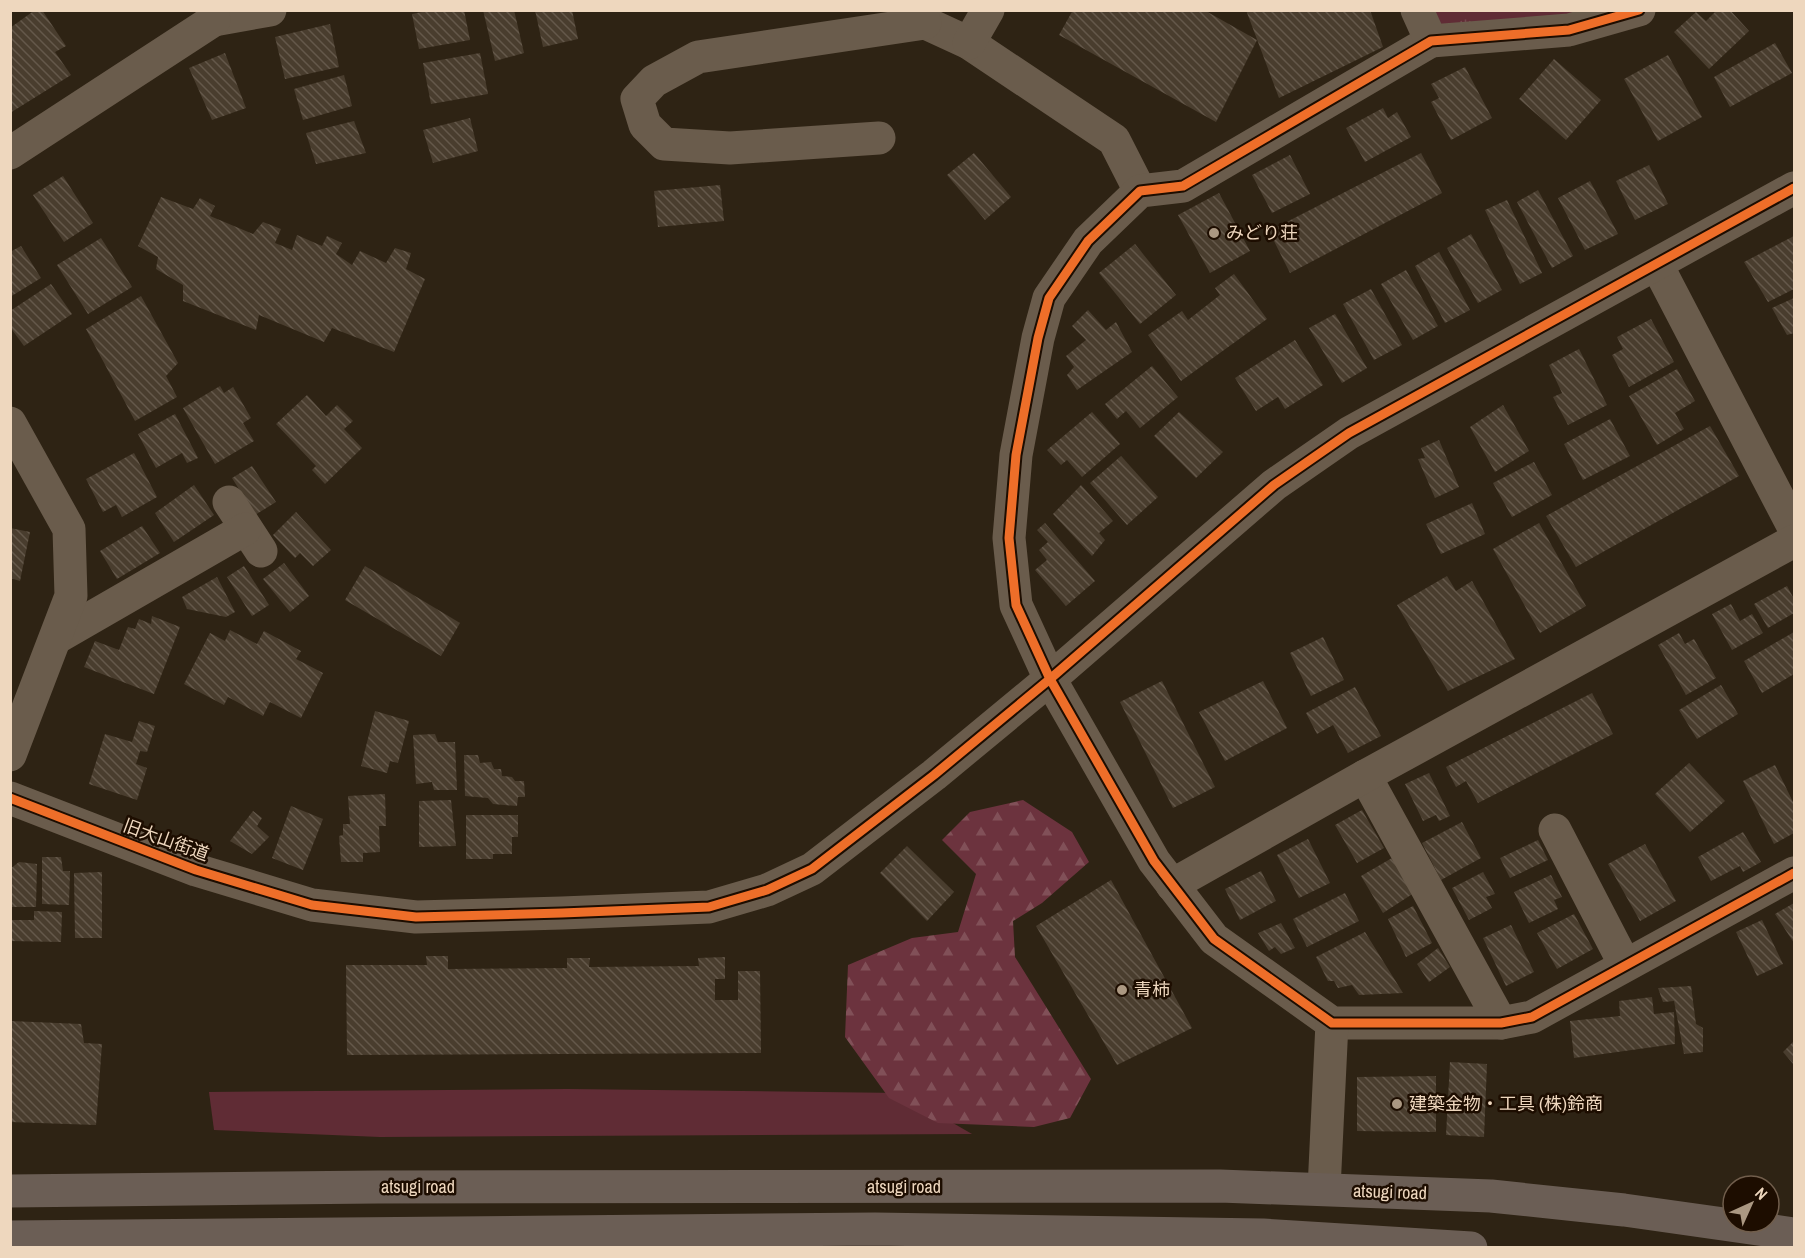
<svg xmlns="http://www.w3.org/2000/svg" width="1805" height="1258" font-family="'Archivo Narrow','Noto Sans JP',sans-serif">
<defs>
<pattern id="forest-firs" width="22" height="20" patternUnits="userSpaceOnUse" patternTransform="scale(1.5)"><rect width="22" height="20" fill="#6c333e"/><path d="M5 1l3.5 6h-7zM16 11l3.5 6h-7z" fill="#815058"/></pattern>
<pattern id="park-tufts" width="24" height="20" patternUnits="userSpaceOnUse" patternTransform="scale(1.5)"><rect width="24" height="20" fill="#602c35"/><path d="M3 7l-1-3M5 7V3M7 7l1-3M15 17l-1-3M17 17v-4M19 17l1-3" fill="none" stroke="#774a50"/></pattern>
<pattern id="building-back-hatch" width="6" height="6" patternUnits="userSpaceOnUse" patternTransform="scale(1.5)"><rect width="6" height="6" fill="#493d2e"/><path d="M-1 5l2 2M0 0l6 6M5-1l2 2" fill="none" stroke="#64584a"/></pattern>
</defs>
<rect width="100%" height="100%" fill="#2e2314"/>
<path fill="#602c35" d="M567 1089 901 1093 972 1134 380 1137 214 1130 209 1092Z"/>
<path fill="url(#forest-firs)" d="M1023 800 1072 832 1089 862 1042 903 1013 921 1015 957 1091 1079 1070 1118 1034 1127 938 1123 889 1098 845 1037 848 965 912 938 958 932 976 874 942 840 970 812Z"/>
<path fill="url(#park-tufts)" d="M1417 11H1639L1431 41Z"/>
<g fill="url(#building-back-hatch)">
<path d="M35 10H42L66 46 55 52 71 75 10 113V28Z"/>
<path d="M432 10H464L470 40 419 49 412 14Z"/>
<path d="M483 10H514L524 53 495 61Z"/>
<path d="M535 10H572L578 39 543 47Z"/>
<path d="M1073 10H1204L1257 40 1216 122 1059 35Z"/>
<path d="M1246 10H1370L1383 47 1279 98Z"/>
<path d="M1717 10H1730L1749 31 1709 69 1674 32 1696 12 1706 21Z"/>
<path d="M330 24 339 67 285 79 275 37Z"/>
<path d="M1775 43 1792 73 1730 107 1714 77Z"/>
<path d="M225 53 246 108 212 120 189 68Z"/>
<path d="M480 53 488 94 431 104 423 63Z"/>
<path d="M1668 55 1702 117 1658 141 1624 79Z"/>
<path d="M1554 59 1601 100 1566 140 1519 99Z"/>
<path d="M1465 67 1492 118 1451 140 1431 102 1439 98 1431 84Z"/>
<path d="M344 75 352 106 303 120 294 89Z"/>
<path d="M1383 108 1388 118 1397 112 1411 137 1365 162 1346 128Z"/>
<path d="M470 118 478 151 433 163 423 130Z"/>
<path d="M354 121 366 153 316 164 306 133Z"/>
<path d="M974 153 1011 197 985 220 947 175Z"/>
<path d="M1421 153 1442 193 1290 273 1269 231Z"/>
<path d="M1290 155 1310 194 1272 213 1252 175Z"/>
<path d="M1649 165 1668 204 1635 220 1616 181Z"/>
<path d="M63 176 93 223 64 242 33 195Z"/>
<path d="M1590 181 1618 234 1585 250 1558 198Z"/>
<path d="M720 185 724 221 658 227 654 191Z"/>
<path d="M1538 190 1573 256 1552 268 1517 202Z"/>
<path d="M1219 193 1250 251 1210 273 1178 215Z"/>
<path d="M161 197 193 209 200 198 215 206 210 216 253 234 263 222 281 229 275 243 292 250 297 235 322 246 327 236 342 243 336 254 352 265 360 251 386 263 395 248 411 253 406 269 425 279 394 352 332 328 324 342 259 315 256 330 183 301V285L156 269 158 257 138 246Z"/>
<path d="M1507 200 1542 273 1520 284 1485 210Z"/>
<path d="M1471 234 1502 290 1478 303 1447 248Z"/>
<path d="M1794 236V289L1768 302 1744 262Z"/>
<path d="M101 238 132 287 88 314 57 265Z"/>
<path d="M1135 244 1176 295 1140 324 1099 273Z"/>
<path d="M21 246 41 278 10 297V252Z"/>
<path d="M1439 252 1470 310 1445 323 1415 266Z"/>
<path d="M1406 270 1438 326 1413 340 1381 284Z"/>
<path d="M1234 274 1267 319 1181 381 1148 335 1182 311 1188 320 1220 295 1215 288Z"/>
<path d="M51 284 72 314 24 346 10 327V311Z"/>
<path d="M1371 289 1402 345 1374 360 1343 304Z"/>
<path d="M141 296 178 363 166 376 177 397 135 421 86 329Z"/>
<path d="M1794 298V333L1787 335 1772 308Z"/>
<path d="M1088 310 1106 330 1116 322 1132 352 1077 390 1067 375 1074 367 1066 356 1086 340 1072 326Z"/>
<path d="M1335 314 1367 368 1342 383 1309 328Z"/>
<path d="M1651 319 1674 362 1629 387 1612 355 1623 349 1617 337Z"/>
<path d="M1295 340 1323 385 1285 409 1278 397 1256 411 1235 378Z"/>
<path d="M1579 349 1607 405 1568 425 1553 397 1562 393 1549 365Z"/>
<path d="M1152 366 1178 397 1140 428 1126 411 1117 419 1105 404Z"/>
<path d="M1677 369 1695 401 1675 413 1684 429 1657 445 1629 396Z"/>
<path d="M220 386 224 393 233 387 251 418 243 423 254 441 215 464 183 408Z"/>
<path d="M307 395 326 416 337 405 353 421 344 429 362 448 325 484 312 470 316 466 276 424Z"/>
<path d="M1503 405 1529 451 1495 472 1470 427Z"/>
<path d="M1092 412 1120 444 1082 477 1067 460 1061 465 1047 450Z"/>
<path d="M1179 412 1223 452 1196 478 1154 436Z"/>
<path d="M175 414 198 458 187 463 182 453 156 468 138 434Z"/>
<path d="M1610 419 1630 456 1583 480 1564 444Z"/>
<path d="M1710 426 1739 476 1576 567 1546 516Z"/>
<path d="M1439 440 1459 487 1435 498 1418 459 1425 458 1421 448Z"/>
<path d="M134 453 157 497 122 517 116 505 103 512 86 479Z"/>
<path d="M1121 456 1158 497 1127 525 1090 483Z"/>
<path d="M1534 462 1552 495 1512 517 1493 483Z"/>
<path d="M252 466 276 502 255 515 232 478Z"/>
<path d="M194 485 214 515 174 542 155 513Z"/>
<path d="M1081 485 1113 521 1099 533 1105 540 1092 556 1053 514Z"/>
<path d="M1472 503 1485 534 1441 554 1426 524Z"/>
<path d="M296 512 331 550 313 566 300 553 295 558 273 535Z"/>
<path d="M1045 523 1095 581 1066 606 1035 570 1047 560 1039 550 1048 542 1037 530Z"/>
<path d="M1539 523 1586 606 1540 633 1493 549Z"/>
<path d="M142 526 160 553 117 579 100 551Z"/>
<path d="M10 528 30 532 20 581 10 578Z"/>
<path d="M284 563 309 596 290 612 263 579Z"/>
<path d="M244 566 269 605 252 616 227 577Z"/>
<path d="M365 566 460 623 441 656 345 600Z"/>
<path d="M1447 576 1456 591 1472 581 1515 659 1448 691 1397 605Z"/>
<path d="M217 577 235 612 226 617 187 609 182 597Z"/>
<path d="M1787 586 1794 599V613L1768 628 1754 604Z"/>
<path d="M1731 604 1740 621 1752 614 1763 633 1732 650 1712 614Z"/>
<path d="M152 616 180 627 154 694 84 667 95 641 119 650 128 627 135 629 139 619 151 624Z"/>
<path d="M230 630 257 644 264 631 301 651 296 659 323 673 301 718 270 702 263 716 228 697 224 705 184 684 210 633 225 641Z"/>
<path d="M1794 632V674L1762 693 1744 661Z"/>
<path d="M1679 633 1685 644 1694 639 1716 678 1686 695 1658 645Z"/>
<path d="M1323 637 1344 680 1311 696 1290 653Z"/>
<path d="M1162 681 1215 787 1173 808 1120 702Z"/>
<path d="M1263 681 1287 728 1225 761 1199 712Z"/>
<path d="M1721 685 1738 714 1697 739 1679 710Z"/>
<path d="M1355 687 1381 736 1348 753 1333 725 1317 734 1306 713Z"/>
<path d="M1592 693 1613 734 1478 803 1466 781 1456 787 1446 767Z"/>
<path d="M375 711 409 721 398 763 390 761 387 773 361 766Z"/>
<path d="M139 721 155 726 147 752 140 751 136 764 147 768 137 800 89 784 105 734 132 742Z"/>
<path d="M435 734 438 742H455L457 790H434L432 782 416 784 413 735Z"/>
<path d="M464 755H478L480 763 491 762 494 769H501L502 776 512 777 515 781H524L525 797H518L517 806 493 804 488 798 465 796Z"/>
<path d="M1689 763 1725 801 1690 832 1655 794Z"/>
<path d="M1775 765 1794 804V833L1774 844 1743 781Z"/>
<path d="M1429 773 1450 816 1439 821 1436 815 1423 821 1405 784Z"/>
<path d="M385 794 386 826H379L380 852 363 853V862H341L339 836 343 835V824H350L348 796Z"/>
<path d="M451 800 456 846 419 847V801Z"/>
<path d="M291 806 323 819 303 870 272 858Z"/>
<path d="M1362 810 1384 848 1357 863 1335 825Z"/>
<path d="M253 811 262 818 257 826 269 837 252 854 230 841Z"/>
<path d="M466 815H518V837H512V854H493V859H466Z"/>
<path d="M1462 822 1481 858 1441 880 1422 843Z"/>
<path d="M1743 832 1761 862 1743 872 1740 866 1711 881 1698 857Z"/>
<path d="M1308 839 1330 883 1299 898 1277 855Z"/>
<path d="M1538 840 1548 860 1510 878 1500 858Z"/>
<path d="M1645 844 1676 901 1640 921 1608 864Z"/>
<path d="M907 846 954 892 927 921 880 873Z"/>
<path d="M42 857H61L63 871H70L69 905 42 904Z"/>
<path d="M1392 858 1414 893 1383 913 1361 876Z"/>
<path d="M19 862 37 864 36 907H10V869Z"/>
<path d="M1261 871 1276 901 1240 920 1225 889Z"/>
<path d="M102 872V938H75L74 873Z"/>
<path d="M1483 872 1495 894 1486 897 1492 908 1469 920 1452 888Z"/>
<path d="M1551 875 1562 897 1554 900 1558 909 1529 923 1514 892Z"/>
<path d="M1111 880 1192 1028 1117 1065 1036 926Z"/>
<path d="M1345 893 1359 921 1307 947 1293 919Z"/>
<path d="M1794 903V943L1775 914Z"/>
<path d="M1413 906 1432 943 1406 957 1388 919Z"/>
<path d="M34 911 62 912 61 942 10 941V920H34Z"/>
<path d="M1574 914 1593 949 1557 969 1537 933Z"/>
<path d="M1762 920 1783 964 1757 976 1736 932Z"/>
<path d="M1281 923 1295 948 1281 954 1275 947 1269 951 1258 933Z"/>
<path d="M1511 925 1534 972 1506 986 1483 938Z"/>
<path d="M1365 932 1403 993 1359 995 1352 985 1338 988 1334 981H1328L1316 957Z"/>
<path d="M1438 948 1450 967 1429 982 1417 964Z"/>
<path d="M426 956H448V969L567 968V958H590L589 967 699 966 698 958 725 957V979H715V1000H738V971H760L761 1053 347 1055 346 965H427Z"/>
<path d="M1691 986 1696 1024 1703 1028V1052L1684 1054 1674 1001 1663 1002 1658 988Z"/>
<path d="M1652 997 1654 1014 1674 1012 1675 1044 1574 1058 1570 1021 1620 1016 1619 1001Z"/>
<path d="M10 1021 81 1024 84 1043 102 1044 96 1125 10 1122Z"/>
<path d="M1794 1041V1065L1783 1052Z"/>
<path d="M1450 1062 1487 1064 1484 1137 1446 1135Z"/>
<path d="M1436 1076V1132L1357 1131V1077Z"/>
</g>
<g fill="none" stroke-linecap="round" stroke-linejoin="round">
<g stroke="#6a5c4c" stroke-width="33">
<path d="M906 14 969 43 1114 140 1140 191"/>
<path d="M214 20 270 10"/>
<path d="M1431 41 1183 186 1140 191 1088 241 1049 298 1038 338 1016 455 1009 538 1016 605 1050 679 1154 861 1214 939 1332 1023H1501L1532 1017 1794 873"/>
<path d="M969 43 988 10"/>
<path d="M879 138 730 148 664 144 645 125 637 99 654 81 698 57 925 23"/>
<path d="M10 153 214 20 212 10"/>
<path d="M1657 265 1794 528"/>
<path d="M229 502 261 551"/>
<path d="M56 638 245 529"/>
<path d="M1365 776 1501 1023"/>
<path d="M1555 830 1625 965"/>
<path d="M1172 885 1365 776 1794 541"/>
<path d="M1324 1189 1332 1023"/>
</g>
<g stroke="#6a5c4c" stroke-width="33">
<path d="M1417 10 1431 41 1569 30 1639 10"/>
<path d="M10 423 69 529 71 596 10 755"/>
<path d="M10 798 196 870 312 905 416 917 562 913 709 907 767 890 812 869 934 775 1050 679 1274 485 1349 433 1794 188"/>
</g>
<g stroke="#6b5e55" stroke-width="33">
<path d="M10 1191 378 1187 1220 1186 1491 1196 1624 1210 1794 1234"/>
<path d="M10 1237 875 1229 1263 1235 1471 1248"/>
</g>
<defs>
<g id="cycleway">
<path d="M1639 10 1569 30 1431 41 1183 186 1140 191 1088 241 1049 298 1038 338 1016 455 1009 538 1016 605 1050 679 1154 861 1214 939 1332 1023H1501L1532 1017 1794 873"/>
<path d="M10 798 196 870 312 905 416 917 562 913 709 907 767 890 812 869 934 775 1050 679 1274 485 1349 433 1794 188"/>
</g>
</defs>
<use href="#cycleway" stroke="#1d0d00" stroke-width="13"/>
<use href="#cycleway" stroke="#ee6e29" stroke-width="9"/>
</g>
<g fill="#ab9882" stroke="#1d0d00" stroke-width="2">
<circle cx="1214" cy="233" r="6"/>
<circle cx="1122" cy="990" r="6"/>
<circle cx="1397" cy="1104" r="6"/>
</g>
<g text-anchor="middle" stroke-width="5" stroke-linejoin="round" paint-order="stroke">
<g font-size="18" fill="#eed7be" stroke="#1d0d00" text-anchor="start">
<text x="1226" y="239">みどり荘</text>
<text x="1134" y="996">青柿</text>
<text x="1409" y="1110">建築金物・工具 (株)鈴商</text>
</g>
<g font-size="18" fill="#eed7be" stroke="#1d0d00">
<text transform="translate(166 840) rotate(20)" y="6">旧大山街道</text>
<text x="418" y="1193">atsugi road</text>
<text x="904" y="1193">atsugi road</text>
<text transform="translate(1390 1192) rotate(2)" y="6">atsugi road</text>
</g>
</g>
<rect width="1805" height="1258" fill="none" stroke="#eed7be" stroke-width="24"/>
<g transform="translate(1751 1204) rotate(45)"><circle r="28" fill="#1d0d00" stroke="#715e4c" stroke-width="1.5"/>
<path d="M0-4.5L10 22L0 15L-10 22Z" fill="#ab9882"/>
<text y="-9" font-size="16" font-weight="bold" text-anchor="middle" fill="#eed7be">N</text>
</g>
</svg>
